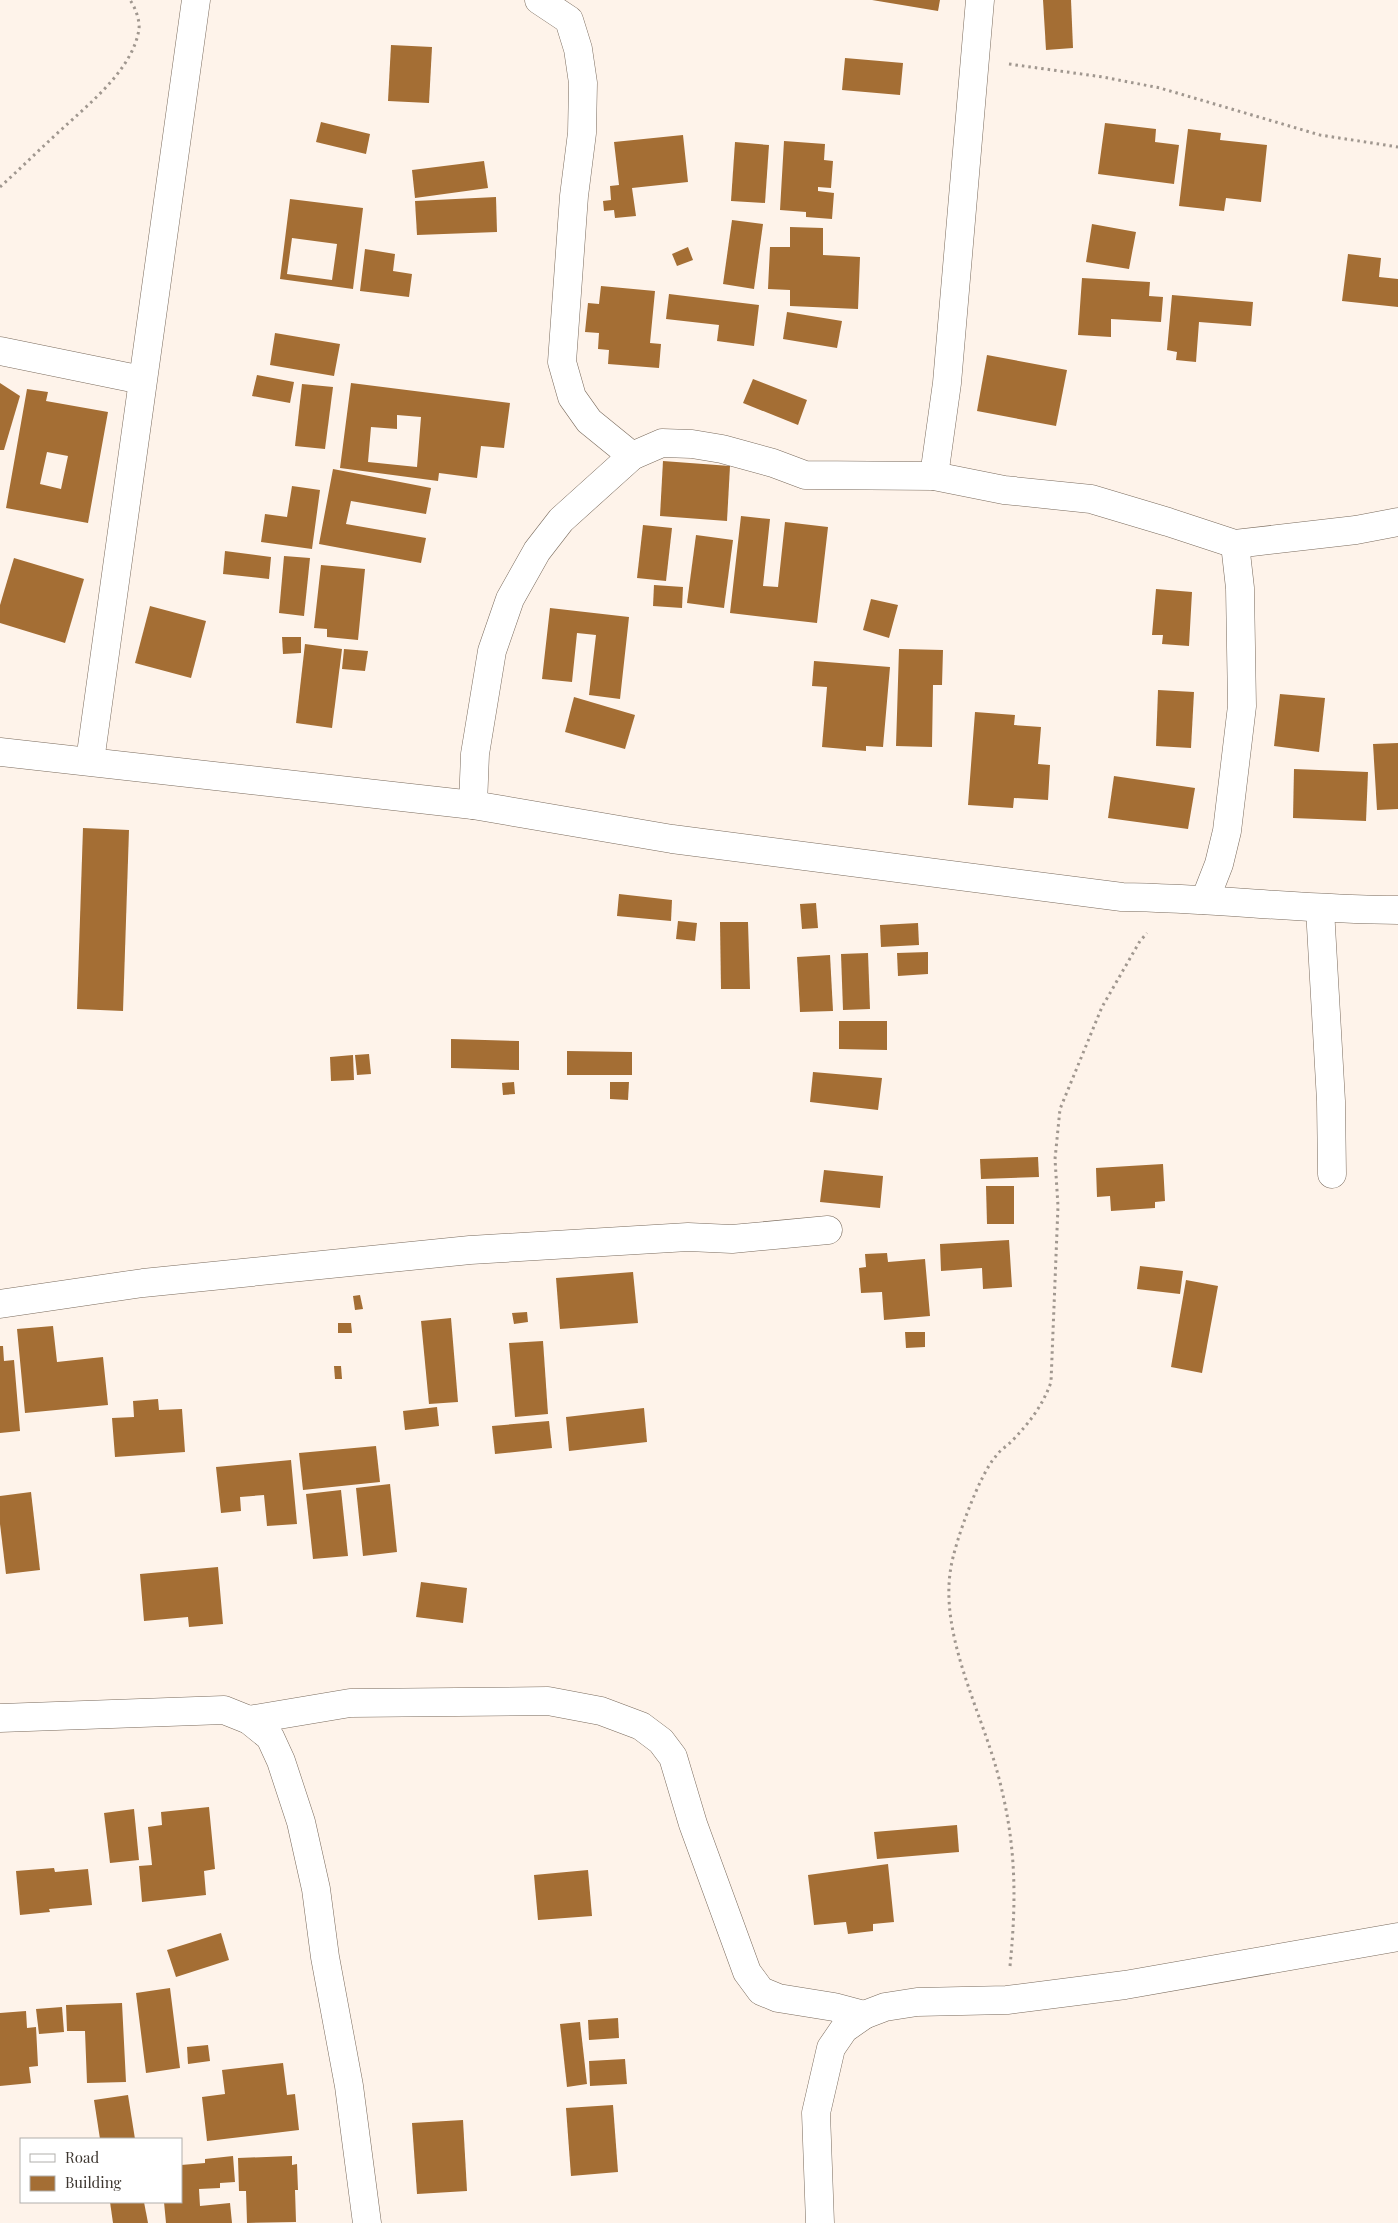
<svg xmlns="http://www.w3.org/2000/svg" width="1398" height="2223" font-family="'Playfair Display',serif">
<rect width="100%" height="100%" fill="#fef3ea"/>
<g fill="#a46e34" fill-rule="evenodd">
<path d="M872 0H940L938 11Z"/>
<path d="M1043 0H1071L1073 48 1046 50Z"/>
<path d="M391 45 432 47 429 103 388 101Z"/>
<path d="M845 58 903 63 900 95 842 90Z"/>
<path d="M321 122 370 134 366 154 316 142Z"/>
<path d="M1105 123 1156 129 1155 142 1179 145 1174 184 1098 174Z"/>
<path d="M1188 129 1221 133 1220 140 1267 145 1261 202 1226 198 1224 211 1179 206Z"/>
<path d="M683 135 688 182 632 188 636 216 615 218 614 210 604 211 603 201 611 200 610 186 619 185 614 142Z"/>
<path d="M784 141 825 144 824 160 833 161 831 188 818 187V191L834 193 832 219 806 217V212L780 210Z"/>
<path d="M735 142 769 145 765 203 731 201Z"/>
<path d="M484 161 488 188 415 198 412 170Z"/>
<path d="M496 197 497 232 417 235 415 201Z"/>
<path d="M290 199 363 208 353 289 280 279ZM292 238 337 244 332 280 287 274Z"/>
<path d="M732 220 763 224 754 289 723 284Z"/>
<path d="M1092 224 1136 232 1129 269 1086 262Z"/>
<path d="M790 227 823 228V255L860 257 858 309 790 306V290L768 289 770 247H790Z"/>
<path d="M688 247 693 260 677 266 672 254Z"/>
<path d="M365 249 395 254 393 271 412 274 409 297 360 291Z"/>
<path d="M1348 254 1381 258 1379 277 1398 279V307L1342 301Z"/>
<path d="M1082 278 1150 282 1149 296 1163 297 1161 322 1111 319V337L1078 335Z"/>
<path d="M601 286 655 291 650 343 661 344 659 368 608 364 609 350 598 349 599 333 585 332 588 303 599 304Z"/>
<path d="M669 294 759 305 754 346 717 341 719 325 666 319Z"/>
<path d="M1172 295 1253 302 1251 326 1199 322 1196 362 1176 360 1177 352 1167 350Z"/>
<path d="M787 312 842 321 837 348 783 339Z"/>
<path d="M275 333 340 344 334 376 270 365Z"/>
<path d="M987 355 1067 370 1056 426 977 411Z"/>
<path d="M257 375 294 382 290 403 252 396Z"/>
<path d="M753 379 807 400 798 425 743 403Z"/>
<path d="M0 383 20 396 4 450H0Z"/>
<path d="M351 383 510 403 504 448 481 446 477 478 439 473 438 481 340 468ZM397 415 421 417 417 467 368 462 371 427 397 429Z"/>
<path d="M302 384 333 387 325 449 295 446Z"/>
<path d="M27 389 48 392 46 401 108 412 88 523 6 508ZM47 452 68 456 61 489 40 484Z"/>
<path d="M663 461 730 466 727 521 660 516Z"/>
<path d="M333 469 431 488 426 514 351 501 346 524 426 538 421 563 319 544Z"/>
<path d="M292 486 320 490 312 549 261 542 265 514 287 517Z"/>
<path d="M741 516 770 519 763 586 778 587 785 522 828 527 817 623 730 613Z"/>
<path d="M643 525 672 528 666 581 637 578Z"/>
<path d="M696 535 733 540 724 608 687 603Z"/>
<path d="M225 551 271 557 269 579 223 574Z"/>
<path d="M284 556 310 558 304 616 279 613Z"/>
<path d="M14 558 84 579 65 643 0 623V605Z"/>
<path d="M321 565 365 569 358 640 327 637V629L314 628Z"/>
<path d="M654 585 683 587 682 608 653 606Z"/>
<path d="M1156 589 1192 592 1189 646 1162 644 1163 635H1152Z"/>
<path d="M871 599 898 605 889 638 863 630Z"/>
<path d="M150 606 206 621 191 678 135 663Z"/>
<path d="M550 608 629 617 620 699 589 695 596 635 577 633 572 682 542 679Z"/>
<path d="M282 637H301V653L283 654Z"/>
<path d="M305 644 342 649 332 728 296 723Z"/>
<path d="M344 649 368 651 365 671 342 669Z"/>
<path d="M899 649 943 650 942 685H933L932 747 896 746Z"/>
<path d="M814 661 890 667 883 747 866 746V751L822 747 827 687 812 686Z"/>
<path d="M1158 690 1194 692 1191 748 1156 746Z"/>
<path d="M1280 694 1325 698 1319 752 1274 746Z"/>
<path d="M574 697 635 715 625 749 565 732Z"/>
<path d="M975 712 1015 715 1014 725 1041 727 1038 764 1050 765 1048 800 1014 798 1013 808 968 805Z"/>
<path d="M1398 743V809L1377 810 1373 744Z"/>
<path d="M1294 769 1368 772 1366 821 1293 818Z"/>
<path d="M1114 776 1195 788 1188 829 1108 818Z"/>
<path d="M83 828 129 830 123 1011 77 1009Z"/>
<path d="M619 894 672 900 671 921 617 916Z"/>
<path d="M816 903 818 928 802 929 800 904Z"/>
<path d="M678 921 697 923 695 941 676 939Z"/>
<path d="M720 922H748L750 989H721Z"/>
<path d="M918 923 919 945 881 947 880 925Z"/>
<path d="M928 952V974L898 976 897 953Z"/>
<path d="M868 953 870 1009 843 1010 841 954Z"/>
<path d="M830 955 833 1011 800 1012 797 957Z"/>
<path d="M839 1021H887V1050L839 1049Z"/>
<path d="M451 1039 519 1041V1070L451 1068Z"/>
<path d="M567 1051 632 1052V1075H567Z"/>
<path d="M369 1054 371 1074 357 1075 355 1055Z"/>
<path d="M353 1055 354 1080 331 1081 330 1057Z"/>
<path d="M813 1072 882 1078 878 1110 810 1102Z"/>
<path d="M514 1082 515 1094 503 1095 502 1083Z"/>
<path d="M610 1082H629L628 1100 610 1099Z"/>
<path d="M1038 1157 1039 1177 981 1179 980 1159Z"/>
<path d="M1163 1164 1165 1201 1155 1202V1208L1111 1211 1110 1196 1097 1197 1096 1168Z"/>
<path d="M824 1170 883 1176 880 1208 820 1202Z"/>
<path d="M986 1186H1014V1224H987Z"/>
<path d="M1009 1240 1012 1287 983 1289 982 1268 941 1271 940 1244Z"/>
<path d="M887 1253 888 1262 925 1259 930 1316 884 1320 882 1292 861 1293 859 1268 866 1267 865 1254Z"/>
<path d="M1140 1266 1183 1271 1180 1294 1137 1289Z"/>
<path d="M633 1272 638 1323 560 1329 556 1278Z"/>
<path d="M1186 1280 1218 1286 1202 1373 1171 1367Z"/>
<path d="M360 1295 363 1309 355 1310 353 1296Z"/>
<path d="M527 1312 528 1322 514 1324 512 1313Z"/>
<path d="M451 1318 458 1402 429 1404 421 1321Z"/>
<path d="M338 1323H351L352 1333H338Z"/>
<path d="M53 1326 57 1362 103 1357 108 1405 25 1413 17 1329Z"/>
<path d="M905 1332H925V1347L906 1348Z"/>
<path d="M543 1341 548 1414 515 1417 509 1343Z"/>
<path d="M0 1346H3L4 1361 14 1360 20 1431 0 1433Z"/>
<path d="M334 1366H341L342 1379H335Z"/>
<path d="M158 1399 159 1410 182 1409 185 1452 115 1457 112 1418 134 1417 133 1401Z"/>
<path d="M437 1407 439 1426 405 1430 403 1411Z"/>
<path d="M644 1408 647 1442 569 1451 566 1417Z"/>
<path d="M549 1421 552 1448 495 1454 492 1426Z"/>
<path d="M376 1446 380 1482 303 1490 299 1453Z"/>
<path d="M291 1460 297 1524 267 1526 264 1495 240 1497 241 1511 221 1513 216 1467Z"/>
<path d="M390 1484 397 1552 363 1556 356 1488Z"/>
<path d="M341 1490 348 1556 313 1559 306 1494Z"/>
<path d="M31 1492 40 1570 6 1574 0 1524V1496Z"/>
<path d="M218 1567 223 1624 189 1627 188 1617 144 1621 140 1574Z"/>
<path d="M421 1582 467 1588 463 1623 416 1617Z"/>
<path d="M209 1807 215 1869 204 1871 206 1895 142 1902 139 1866 152 1865 148 1827 162 1825 161 1812Z"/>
<path d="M134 1809 139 1860 110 1863 104 1813Z"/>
<path d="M957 1825 959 1852 877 1859 874 1832Z"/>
<path d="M888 1864 894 1922 873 1924V1931L848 1934 846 1922 814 1925 808 1875Z"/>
<path d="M54 1868 55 1872 88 1869 92 1905 49 1909 50 1912 20 1915 16 1871Z"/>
<path d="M588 1870 592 1916 538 1920 534 1875Z"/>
<path d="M221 1933 229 1960 176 1977 167 1950Z"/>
<path d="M170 1988 180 2068 146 2073 136 1993Z"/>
<path d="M122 2003 126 2082 87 2083 85 2031H67L66 2005Z"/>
<path d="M62 2007 64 2032 39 2034 36 2009Z"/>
<path d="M26 2011 27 2028 36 2027 38 2066 29 2067 31 2083 0 2086V2013Z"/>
<path d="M618 2018 619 2038 589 2040 588 2020Z"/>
<path d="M580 2022 587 2084 567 2087 560 2024Z"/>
<path d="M208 2045 210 2061 188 2064 187 2047Z"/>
<path d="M625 2059 627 2084 590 2086 589 2061Z"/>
<path d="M283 2063 287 2095 295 2094 299 2130 207 2141 202 2097 225 2094 222 2070Z"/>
<path d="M128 2095 135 2139H100L94 2100Z"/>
<path d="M613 2105 618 2172 571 2176 566 2108Z"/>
<path d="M463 2120 467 2191 417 2194 412 2123Z"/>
<path d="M233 2156 235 2182 220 2183V2188L199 2189 200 2206 230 2203 232 2223H166L164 2202H181V2165L205 2163V2159Z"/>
<path d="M292 2156V2165L297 2164 298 2190H295L296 2222 247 2223 246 2191H239L238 2158Z"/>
<path d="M110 2202H144L148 2223H113Z"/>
</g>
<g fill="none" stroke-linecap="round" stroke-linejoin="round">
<defs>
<g id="minor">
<path d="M539 0 569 20 578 49 583 83 582 133 574 196 562 362 572 397 589 421 632 456"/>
<path d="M0 351 142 380"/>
<path d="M934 476 947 383 980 0"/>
<path d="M0 752 473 805 672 839 1122 897C1214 898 1306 910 1398 910"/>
<path d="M90 761 196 0"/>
<path d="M473 805 475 754 492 651 510 599 537 551 561 520 632 456 662 443 692 444 722 449 773 463 805 475 934 476 1004 490 1091 499 1168 522 1235 544 1356 530 1398 522"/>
<path d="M1205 900 1219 864 1227 831 1242 706 1240 588 1235 544"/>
<path d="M1320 909 1331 1101 1332 1174"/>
<path d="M0 1304 143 1283 470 1250 688 1237 732 1239 828 1230"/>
<path d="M0 1718 224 1710 249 1720 270 1737 281 1761 301 1822 316 1889 325 1957 349 2086 367 2223"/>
<path d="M249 1720 350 1703 548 1701 601 1711 641 1726 661 1741 673 1757 693 1824 747 1972 761 1991 778 1998 834 2007 864 2015"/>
<path d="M820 2223 816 2113 831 2048 844 2029 864 2015 885 2007 917 2002 1007 2000 1125 1985 1398 1937"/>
</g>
</defs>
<use href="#minor" stroke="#7a6b5d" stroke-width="29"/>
<g stroke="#a0978f" stroke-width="3" stroke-dasharray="2.5 4" stroke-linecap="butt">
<path d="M1009 64 1103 77 1160 88 1320 135 1398 147"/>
<path d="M0 187C21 168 41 148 62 129 90 103 133 69 139 29 140 20 135 7 130 0"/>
<path d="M1010 1966C1017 1896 1016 1840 997 1771 980 1709 939 1633 951 1567 955 1542 979 1475 996 1456 1000 1450 1007 1446 1012 1441 1030 1422 1043 1405 1051 1382L1058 1206 1055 1159 1060 1109 1102 1007 1140 941 1147 933"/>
</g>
<use href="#minor" stroke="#fff" stroke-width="28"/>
</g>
<rect x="20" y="2138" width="162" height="65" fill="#ffffff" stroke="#b1afac"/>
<rect x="30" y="2154" width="25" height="8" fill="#ffffff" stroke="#b1afac"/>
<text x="65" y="2163" font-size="15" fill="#3d3630">Road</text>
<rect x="30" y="2176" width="25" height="15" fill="#a46e34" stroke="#b1afac"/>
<text x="65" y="2188" font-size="15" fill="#3d3630">Building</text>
</svg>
